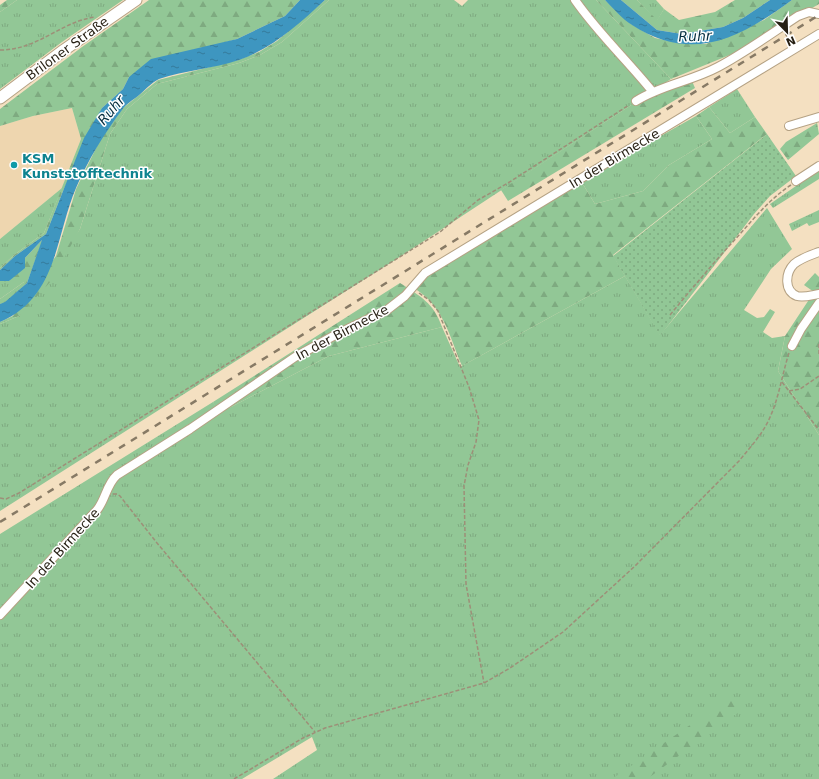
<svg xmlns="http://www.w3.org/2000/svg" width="819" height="779" font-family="'DejaVu Sans',sans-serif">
<defs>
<pattern id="grass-tufts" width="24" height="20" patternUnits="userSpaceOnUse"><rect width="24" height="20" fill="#92c796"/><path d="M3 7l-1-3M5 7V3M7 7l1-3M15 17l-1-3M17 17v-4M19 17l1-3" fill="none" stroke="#7eaa80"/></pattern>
<pattern id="forest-firs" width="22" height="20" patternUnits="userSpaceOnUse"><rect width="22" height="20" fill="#92c796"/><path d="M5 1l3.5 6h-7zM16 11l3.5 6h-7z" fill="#7eaa80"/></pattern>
<pattern id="garden-dots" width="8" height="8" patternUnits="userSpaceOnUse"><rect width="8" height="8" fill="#92c796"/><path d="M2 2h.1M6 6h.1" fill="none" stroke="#7eaa80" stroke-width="1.8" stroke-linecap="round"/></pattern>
<pattern id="water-ripples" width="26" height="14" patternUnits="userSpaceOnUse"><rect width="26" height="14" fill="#3e96c0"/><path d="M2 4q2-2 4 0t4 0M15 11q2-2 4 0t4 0" fill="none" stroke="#347a9b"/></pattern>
</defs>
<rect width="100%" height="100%" fill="#f4e0c1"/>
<path fill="#eed6af" d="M72 108 81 139 62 188 0 239V126L33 116Z"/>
<g fill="url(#grass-tufts)">
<path d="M17 0H123L62 42 0 89V12Z"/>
<path d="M329 0H454L462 6 468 0H596L671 79 395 260 0 511V324L19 316 80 229 110 134 127 109 157 84 239 63 260 55 282 42Z"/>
<path d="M637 0H656L664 9 657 21Z"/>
<path d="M737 89 755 117 730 133 709 107Z"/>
<path d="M696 116 712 139 669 165 643 191 595 204 581 181Z"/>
<path d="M819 170V179L773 208 770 204Z"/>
<path d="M62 188 44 233 14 255 0 268V239Z"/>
<path d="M767 208 792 249 771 269 744 310 757 318 764 317 770 309 775 312 763 332 772 338 785 336 778 371 819 435V779H273L317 750 312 737 242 779H0V534L213 402 218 410 231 407 329 356 442 327 460 367 625 276 660 335Z"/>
<path d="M819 210V222L809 226 807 223 792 231 789 224Z"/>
<path d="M0 282H24L0 299Z"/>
</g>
<g fill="url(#forest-firs)">
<path d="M7 0H17L0 12V5Z"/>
<path d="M149 0H300L285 16 237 39 202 49H195L129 77 123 89 102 108 63 191 46 234 15 256 0 270V268L14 255 44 233 81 139 72 108 33 116 0 126V109L82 47Z"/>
<path d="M325 0H329L282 42 260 55 239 63 157 84 127 109 110 134 80 229 52 280 19 316 0 324V322L13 316 56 256 76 189 100 140 123 108 158 80 238 60 259 52 277 41Z"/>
<path d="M596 0H605L631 24 655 38 683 44H706L764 20 792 0H819V4L737 52 671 79Z"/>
<path d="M621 0H637L657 20 664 9 679 20 715 12 735 0H770L743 18 723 27 682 34 657 30Z"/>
<path d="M692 81 695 88 508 201 501 190 645 96Z"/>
<path d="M709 107 730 133 755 117 767 134 613 255 625 276 462 366C449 335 444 307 414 288L424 276 581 181 595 204 643 191 669 165 712 139 696 116Z"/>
<path d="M817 123 819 134 788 160 780 149 786 142Z"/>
<path d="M43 239 27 283 5 303 0 304V299L24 282H0V281H9L25 258Z"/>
<path d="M815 273 819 277V435L778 371 785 336 814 292 804 285Z"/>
<path d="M400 283C420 296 434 303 442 327L329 356 231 407 217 411 213 402Z"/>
<path d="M729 698 743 709 647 779H612Z"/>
</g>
<path fill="url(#garden-dots)" d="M767 134 796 176 770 196 754 214 660 336 613 256Z"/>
<g fill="url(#water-ripples)">
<path d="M300 0H325C299 24 273 48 239 60 213 69 185 70 159 79 152 82 144 91 138 96 133 100 126 104 122 110 104 134 88 160 76 188 55 237 58 297 0 322V304L5 302 27 283 42 240 25 258V268L9 281H0V270L15 256 46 234 84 138 102 108 123 89 129 77 151 59 237 39 285 16Z"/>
<path d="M605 0H621L657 30 682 34 723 27 743 18 770 0H792C740 38 692 64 632 25 622 19 613 8 605 0Z"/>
</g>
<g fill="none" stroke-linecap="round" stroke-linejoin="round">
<defs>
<g id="minor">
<path d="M575 0C598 33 627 60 652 91"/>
<path d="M636 101C661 85 692 81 718 67 746 52 772 33 798 16L809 12 819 14"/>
<path d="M789 126 819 117"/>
<path d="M796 181 819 166"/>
<path d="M819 252C811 255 801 258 794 264 785 273 784 291 797 296 804 298 812 295 819 294"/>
<path d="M792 346 801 329 819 303"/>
<path d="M0 615 97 510C106 499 106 485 117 475L190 429 295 357 337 334 387 310 405 296 425 273 819 34"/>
</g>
<path id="major" d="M0 98 64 50 136 0"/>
</defs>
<use href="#minor" stroke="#b5a284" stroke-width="10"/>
<use href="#major" stroke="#b5a284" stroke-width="13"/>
<g stroke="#9d8f78" stroke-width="1.5" stroke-dasharray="4 2" stroke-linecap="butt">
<path d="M0 50C38 50 60 22 95 17"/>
<path d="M419 293 429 300 438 311 469 387 479 420 476 442 468 465 464 486 466 584 484 683"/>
<path d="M670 315C693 287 716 260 740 234 756 216 771 198 791 185"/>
<path d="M819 344V354"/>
<path d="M782 382 819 430"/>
<path d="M789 391 800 389 819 376"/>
<path d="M113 494H117L120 496 157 543 315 732"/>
<path d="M0 498 6 499 19 493 440 232 478 200 508 183 629 105"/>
<path d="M234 779 303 738 325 728 484 683 510 668 563 632 635 566 739 461C748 450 758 439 765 427 778 405 781 378 789 353"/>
</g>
<use href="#minor" stroke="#fff" stroke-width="8"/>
<use href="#major" stroke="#fff" stroke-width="11"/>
<path stroke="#877a65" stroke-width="2.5" stroke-dasharray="7 7" stroke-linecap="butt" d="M0 522 819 15"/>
</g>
<circle fill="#0f9aa8" stroke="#fff" stroke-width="1.5" cx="14" cy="165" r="4"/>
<g text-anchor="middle" stroke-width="3" stroke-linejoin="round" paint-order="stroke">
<g font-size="13" fill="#261f13" stroke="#fff">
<text transform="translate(67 48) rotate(-36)" y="5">Briloner Straße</text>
<text transform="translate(614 158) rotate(-31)" y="5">In der Birmecke</text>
<text transform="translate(342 332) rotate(-28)" y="5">In der Birmecke</text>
<text transform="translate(62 548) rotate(-48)" y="5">In der Birmecke</text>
</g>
<g font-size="13" font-weight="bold" fill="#0d838f" stroke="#fff" text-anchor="start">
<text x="22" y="163">KSM<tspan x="22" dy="15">Kunststofftechnik</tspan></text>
</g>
<g font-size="14" font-style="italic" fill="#052d3f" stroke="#fff">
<text transform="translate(695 36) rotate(-2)" y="5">Ruhr</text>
<text transform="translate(111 110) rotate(-49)" y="5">Ruhr</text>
</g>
</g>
<g transform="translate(787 32) rotate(157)" stroke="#ffffff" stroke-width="3" paint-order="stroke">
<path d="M0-3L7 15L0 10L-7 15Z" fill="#261f13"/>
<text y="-6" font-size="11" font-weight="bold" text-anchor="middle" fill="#261f13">N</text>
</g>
</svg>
